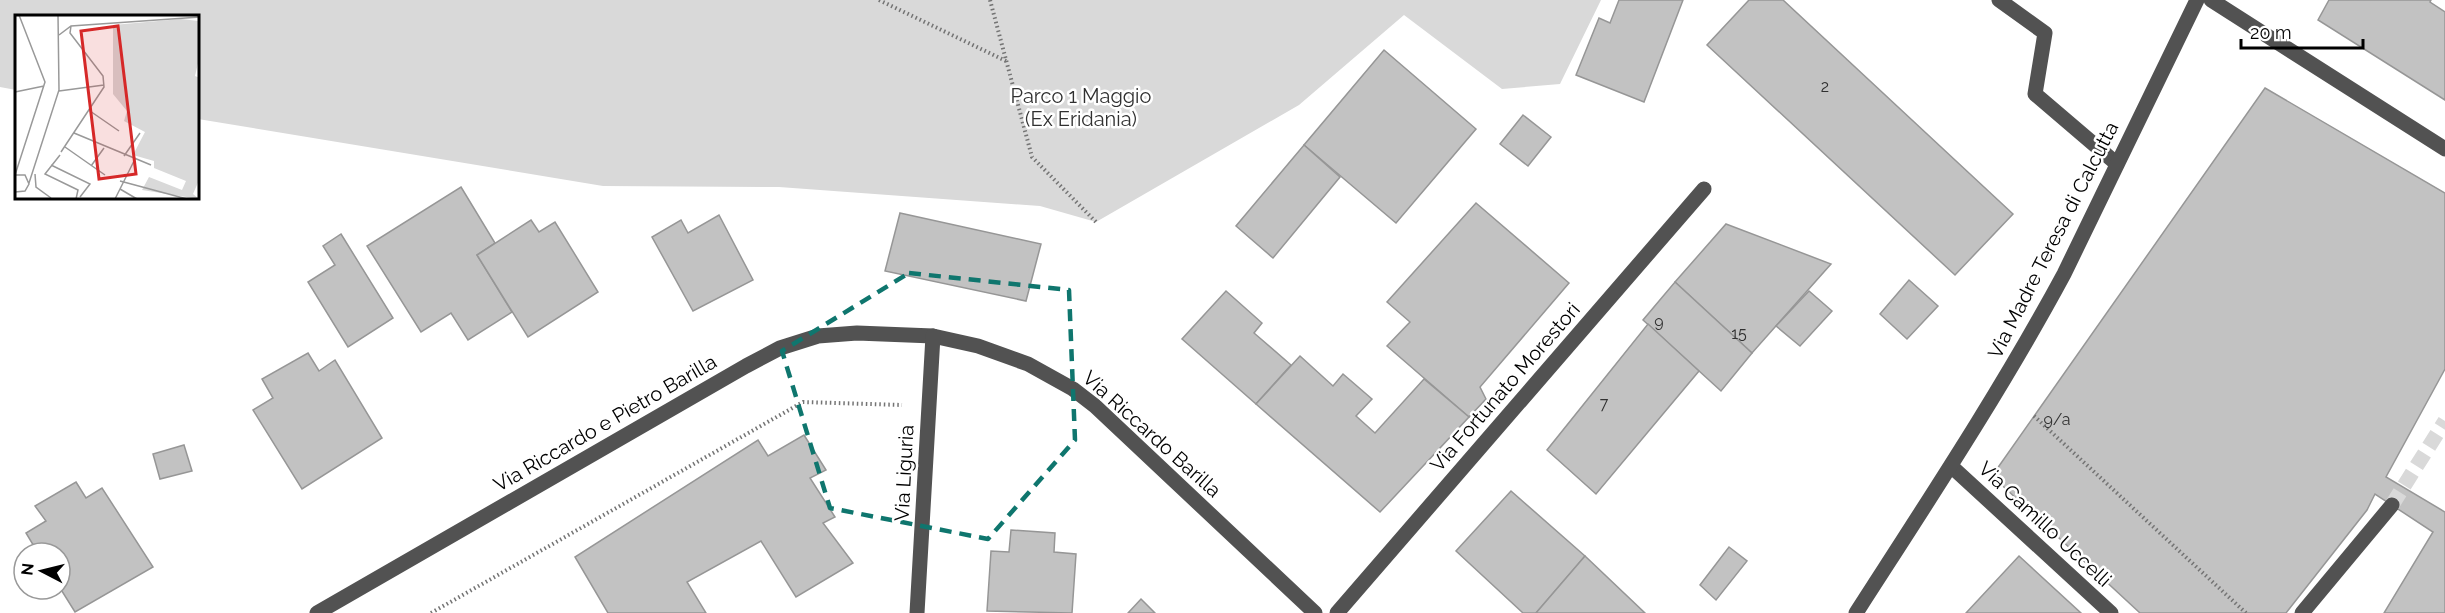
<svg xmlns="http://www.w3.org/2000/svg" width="2445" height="613" font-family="Raleway,sans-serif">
<rect width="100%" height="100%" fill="#fff"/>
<path fill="#d9d9d9" d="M0 0H1601L1560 84 1502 89 1404 15 1299 105 1096 222 1040 206 779 187 603 186 198 119V16H16V90L0 87Z"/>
<g fill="#c2c2c2" stroke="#969696" stroke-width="1.5">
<path d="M1619 0H1683L1644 102 1576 75 1599 18 1610 23Z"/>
<path d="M1749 0H1783L2013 214 1955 275 1707 45Z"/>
<path d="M2329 0H2431L2430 2 2445 12V100L2318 20Z"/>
<path d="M1384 50 1476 129 1396 223 1304 145Z"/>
<path d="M2265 88 2445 193V369L2386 477 2445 512V613H2384L2433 532 2375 494 2367 510 2286 613H2140L1992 476Z"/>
<path d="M1523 115 1551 137 1528 166 1500 144Z"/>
<path d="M1304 145 1340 177 1273 258 1236 226Z"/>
<path d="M461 187 495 243 477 255 512 312 468 340 451 313 421 332 367 246Z"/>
<path d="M1476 203 1569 283 1480 387 1486 399 1469 417 1387 346 1410 322 1387 302Z"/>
<path d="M900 213 1041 244 1026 301 885 271Z"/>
<path d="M719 215 753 280 693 311 652 237 681 220 688 233Z"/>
<path d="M531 220 539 232 555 222 598 292 528 337 477 255Z"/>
<path d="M1726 224 1831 264 1752 353 1675 282Z"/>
<path d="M341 234 393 318 348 347 308 282 335 265 323 246Z"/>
<path d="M1909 280 1938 306 1907 339 1880 314Z"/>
<path d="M1675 282 1752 353 1721 391 1643 320Z"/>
<path d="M1226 291 1262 323 1254 333 1291 365 1256 404 1182 339Z"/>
<path d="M1809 291 1832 311 1800 346 1776 326Z"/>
<path d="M1648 324 1699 371 1596 494 1547 450Z"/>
<path d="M308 353 319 371 335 360 382 438 302 489 253 410 273 398 262 379Z"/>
<path d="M1300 356 1333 386 1343 374 1372 399 1356 416 1375 433 1424 379 1469 417 1380 512 1256 404Z"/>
<path d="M804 435 826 470 810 478 835 517 823 523 853 563 796 597 761 541 687 582 706 613H608L575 557 758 440 768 456Z"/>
<path d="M184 445 192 471 160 479 153 454Z"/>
<path d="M76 482 86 498 102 488 153 567 75 612 60 588V553H38L26 533 46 521 35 506Z"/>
<path d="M1511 491 1585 556 1536 613H1523L1456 551Z"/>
<path d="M1011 530 1055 533 1054 552 1076 554 1072 613 987 611 991 551 1009 552Z"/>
<path d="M1729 547 1747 561 1716 600 1700 585Z"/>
<path d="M1585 556 1645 613H1536Z"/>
<path d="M2019 556 2081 613H1966Z"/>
<path d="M1141 599 1155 613H1128Z"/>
</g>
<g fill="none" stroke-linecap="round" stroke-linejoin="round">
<path stroke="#d9d9d9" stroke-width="15" stroke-dasharray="15 8" stroke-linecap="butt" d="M2392 505 2445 421"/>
<g stroke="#747474" stroke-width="4" stroke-dasharray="1.5 3" stroke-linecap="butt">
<path d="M879 0 1006 61"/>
<path d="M990 0 1032 157 1096 222"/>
<path d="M2034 416 2246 613"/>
<path d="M431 613 803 402 902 405"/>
</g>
<g stroke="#525252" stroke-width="15">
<path d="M1999 0 2045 33 2035 94 2117 164"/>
<path d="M2211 0 2445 149"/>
<path d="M1951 466 2111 613"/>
<path d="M317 613 746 366 780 348 818 336 857 333 933 336 978 346 1028 364 1073 389 1095 406 1315 613"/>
<path d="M917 613 933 336"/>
<path d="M1337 613 1704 189"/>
<path d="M1856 613C1928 501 2001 391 2064 274L2197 0"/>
<path d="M2302 613 2392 505"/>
</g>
</g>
<path fill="none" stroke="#0f766e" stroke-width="4.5" stroke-dasharray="12 8" stroke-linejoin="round" d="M909 273 1069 290 1075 440 988 539 830 508 782 351Z"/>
<g text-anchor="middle" stroke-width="5" stroke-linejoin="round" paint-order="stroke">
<g font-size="16" fill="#303030">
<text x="1825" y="92">2</text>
<text x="1659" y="327">9</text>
<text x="1739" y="339">15</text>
<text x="1604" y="409">7</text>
<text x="2057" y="425">9/a</text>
</g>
<g font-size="20" fill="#303030" stroke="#fff">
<text x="1081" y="103">Parco 1 Maggio<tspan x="1081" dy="23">(Ex Eridania)</tspan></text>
</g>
<g font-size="20" fill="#000" stroke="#fff">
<text transform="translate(2053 240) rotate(-63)" y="7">Via Madre Teresa di Calcutta</text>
<text transform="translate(1505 387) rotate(-49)" y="7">Via Fortunato Morestori</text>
<text transform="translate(605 423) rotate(-30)" y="7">Via Riccardo e Pietro Barilla</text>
<text transform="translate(1152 434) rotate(42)" y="7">Via Riccardo Barilla</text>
<text transform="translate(904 473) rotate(-87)" y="7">Via Liguria</text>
<text transform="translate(2045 524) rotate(43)" y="7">Via Camillo Uccelli</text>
</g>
</g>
<g transform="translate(15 15)">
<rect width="184" height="184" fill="#fff"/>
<path d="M166 4 184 6V44L180 61 185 63V163L178 179 184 184 127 175 134 162 167 175 171 166 139 153V146L118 140 130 117 109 106 112 96 98 79V10Z" fill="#d9d9d9"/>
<path fill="none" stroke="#999" stroke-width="1.5" d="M44 20 56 11 185 2M44 76 89 70M0 77 29 71M75 96 104 116M59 118 136 150M50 132 90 160M46 137 89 72 88 61 55 18 56 11M45 140 30 159 63 175 61 184M109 141 125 118M36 150 75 169 65 182M76 151 89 133M20 159 21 172 36 183M0 160 30 67 4 0M105 166 172 184M14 168 44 75 43 0M105 174 122 184M0 177 10 176 14 169 10 160H1M100 184 120 144"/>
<path fill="#d62828" fill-opacity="0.15" stroke="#d62828" stroke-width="3" d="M103 11 121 159 84 164 66 16Z"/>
<rect width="184" height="184" fill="none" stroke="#000" stroke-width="3"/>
</g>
<g transform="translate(42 571) rotate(277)"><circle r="28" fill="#ffffff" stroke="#999999" stroke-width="1.5"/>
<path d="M0-4.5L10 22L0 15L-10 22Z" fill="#000000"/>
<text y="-9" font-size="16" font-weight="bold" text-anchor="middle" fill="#000000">N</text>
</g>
<path d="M2241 39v9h122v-9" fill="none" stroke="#000000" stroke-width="3"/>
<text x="2250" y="39" font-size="18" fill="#000000" stroke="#ffffff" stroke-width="4.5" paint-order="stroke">20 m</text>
</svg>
